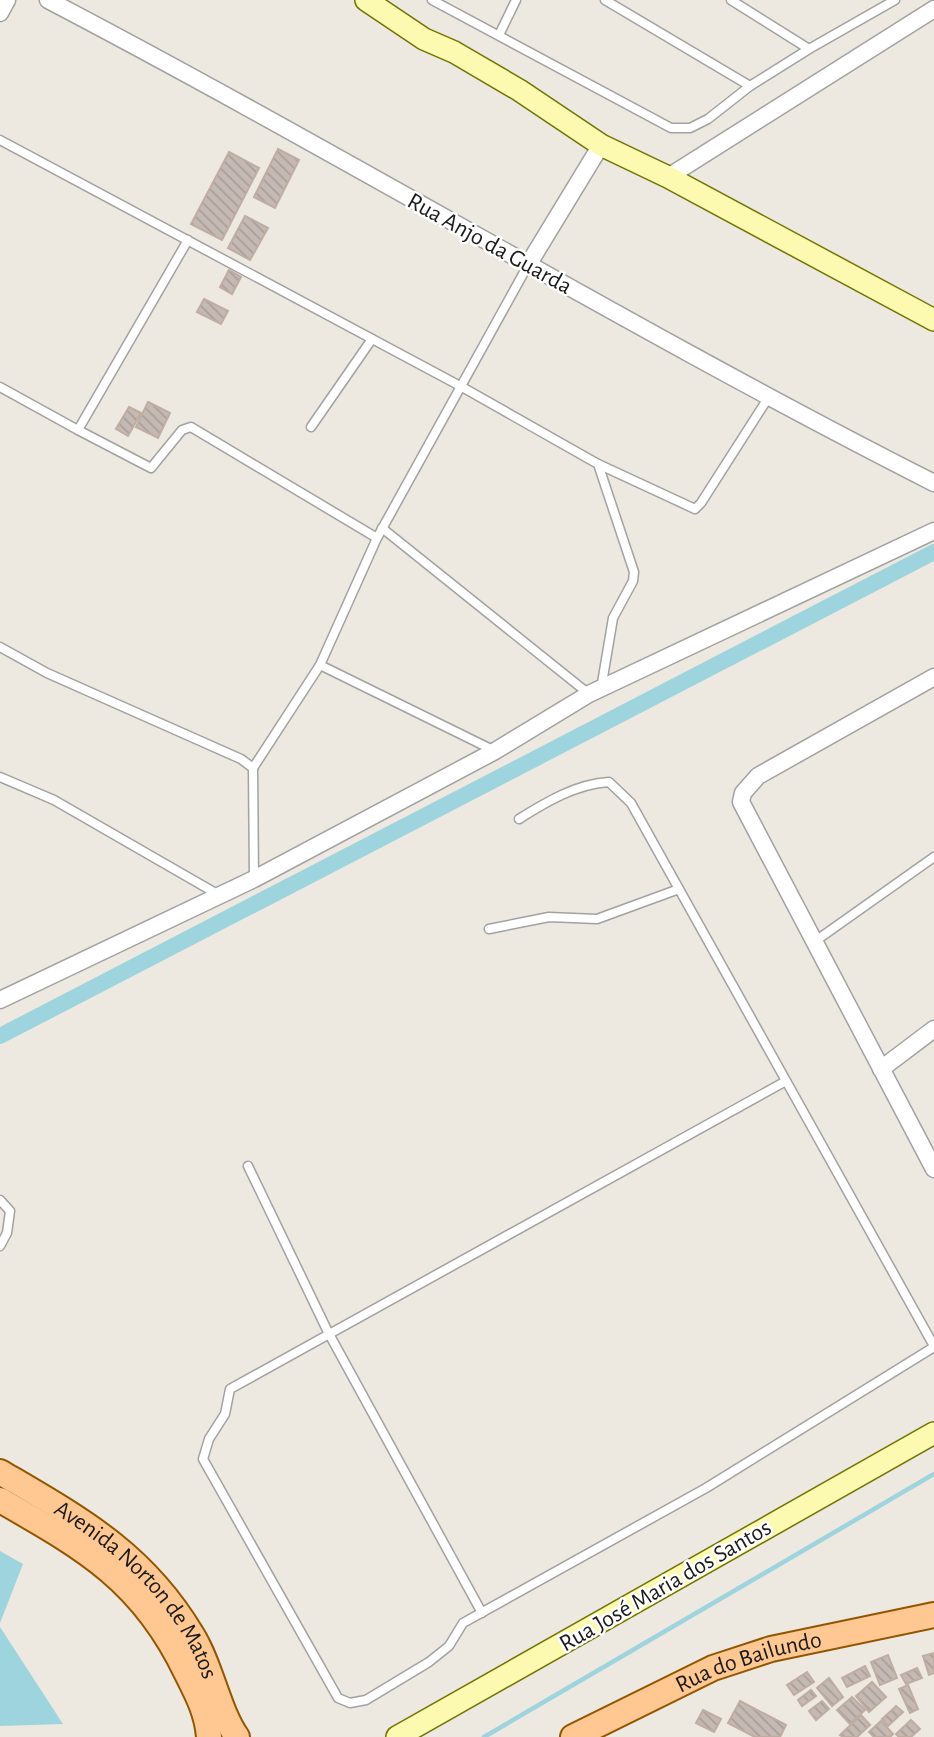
<svg xmlns="http://www.w3.org/2000/svg" width="934" height="1737" font-family="'Alegreya Sans',sans-serif">
<defs>
<pattern id="building-back-hatch" width="6" height="6" patternUnits="userSpaceOnUse" patternTransform="scale(1.75)"><rect width="6" height="6" fill="#c5b9b3"/><path d="M-1 5l2 2M0 0l6 6M5-1l2 2" fill="none" stroke="#a99e99"/></pattern>
</defs>
<rect width="100%" height="100%" fill="#ede8e0"/>
<g fill="#9ed4dd">
<path d="M0 1551 23 1564 0 1623Z"/>
<path d="M0 1627 63 1724 0 1726Z"/>
</g>
<g fill="none" stroke-linecap="round" stroke-linejoin="round">
<path stroke="#9ed4dd" stroke-width="4.5" d="M484 1737 934 1474"/>
<path stroke="#9ed4dd" stroke-width="16" d="M0 1036 934 552"/>
</g>
<g fill="url(#building-back-hatch)" stroke="#bfada2" stroke-width="2">
<path d="M278 149 299 160 275 208 254 197Z"/>
<path d="M229 152 259 168 222 240 191 224Z"/>
<path d="M245 216 268 228 250 260 228 248Z"/>
<path d="M229 270 241 277 232 294 220 287Z"/>
<path d="M204 299 228 311 221 324 197 312Z"/>
<path d="M148 402 170 413 158 438 136 427Z"/>
<path d="M129 407 141 413 128 436 116 429Z"/>
<path d="M934 1653V1673L929 1675 923 1656Z"/>
<path d="M888 1655 897 1678 880 1685 871 1662Z"/>
<path d="M865 1666 870 1676 847 1687 842 1678Z"/>
<path d="M917 1668 922 1678 906 1684 901 1675Z"/>
<path d="M807 1672 814 1682 794 1695 787 1685Z"/>
<path d="M829 1678 843 1697 832 1706 817 1688Z"/>
<path d="M872 1682 886 1697 869 1712 856 1696Z"/>
<path d="M908 1685 918 1709 910 1713 899 1689Z"/>
<path d="M811 1690 816 1696 802 1706 798 1700Z"/>
<path d="M852 1697 865 1710 850 1724 837 1710Z"/>
<path d="M740 1701 786 1725 780 1737H755L728 1723Z"/>
<path d="M822 1701 829 1709 816 1720 809 1711Z"/>
<path d="M896 1706 903 1712 888 1726 882 1719Z"/>
<path d="M703 1710 721 1719 714 1732 696 1723Z"/>
<path d="M861 1715 870 1725 857 1737H843L840 1735Z"/>
<path d="M911 1720 920 1729 911 1737H899L896 1734Z"/>
<path d="M881 1721 893 1734 890 1737H874L869 1732Z"/>
</g>
<g fill="none" stroke-linecap="round" stroke-linejoin="round">
<defs>
<g id="lane">
<path d="M432 0 671 128H690L708 119 750 86 809 49 895 0"/>
<path d="M605 0 750 86"/>
<path d="M731 0 809 49"/>
<path d="M499 35 516 0"/>
<path d="M0 140 462 387 598 464 634 572 633 581 613 618 601 689"/>
<path d="M0 387 78 430 188 240"/>
<path d="M311 427 372 339"/>
<path d="M78 430 151 468 182 430 191 427 377 538"/>
<path d="M598 464 695 509 701 503 770 395"/>
<path d="M382 528 589 694"/>
<path d="M0 647 47 673 241 759 253 768 254 879"/>
<path d="M320 665 495 751"/>
<path d="M253 768 320 665 377 538 528 265"/>
<path d="M0 777 54 800 219 895"/>
<path d="M519 819C546 802 576 784 609 782L631 803 934 1346"/>
<path d="M489 929 549 917 597 919 679 889"/>
<path d="M814 942 934 857"/>
<path d="M786 1081 230 1389 225 1414 209 1439 203 1459 338 1698 350 1703 366 1700 429 1662 449 1646 463 1623 706 1488 934 1347"/>
<path d="M248 1166 328 1332 482 1613"/>
<path d="M0 1200 10 1211 7 1233 0 1246"/>
</g>
<g id="street">
<path d="M48 0C346 156 634 331 934 483"/>
<path d="M0 13 7 0"/>
<path d="M668 177 934 9"/>
<path d="M528 265 601 145"/>
<path d="M934 677 758 776 743 793 741 802 934 1169"/>
<path d="M0 1000 254 879 495 751 589 694 934 531"/>
<path d="M881 1069 934 1029"/>
</g>
<g id="secondary">
<path d="M366 0 424 39 454 52 519 90 601 145 668 177 934 320"/>
<path d="M397 1737 934 1433"/>
</g>
<g id="primary">
<path id="s1" d="M0 1472C80 1519 143 1553 192 1635 211 1665 218 1710 237 1737"/>
<path d="M0 1500C84 1548 142 1580 186 1672 197 1694 207 1712 209 1737"/>
<path id="s2" d="M573 1737 713 1668 771 1649 934 1615"/>
</g>
</defs>
<use href="#lane" stroke="#a2a2a2" stroke-width="11"/>
<use href="#street" stroke="#a2a2a2" stroke-width="19"/>
<use href="#secondary" stroke="#717400" stroke-width="24"/>
<use href="#primary" stroke="#925600" stroke-width="28"/>
<use href="#lane" stroke="#fff" stroke-width="8"/>
<use href="#street" stroke="#fff" stroke-width="16"/>
<use href="#secondary" stroke="#fcf9b0" stroke-width="21"/>
<use href="#primary" stroke="#ffc893" stroke-width="24"/>
</g>
<g text-anchor="middle" stroke-width="5" stroke-linejoin="round" paint-order="stroke">
<g font-size="24" fill="#1b1b1b" stroke="#fff">
<text transform="translate(490 243) rotate(29)" y="8">Rua Anjo da Guarda</text>
<text transform="translate(665 1585) rotate(-30)" y="8">Rua José Maria dos Santos</text>
<text dy="8" stroke="none"><textPath href="#s1" startOffset="184">Avenida Norton de Matos</textPath></text>
<text dy="8" stroke="none"><textPath href="#s2" startOffset="192">Rua do Bailundo</textPath></text>
</g>
</g>
</svg>
